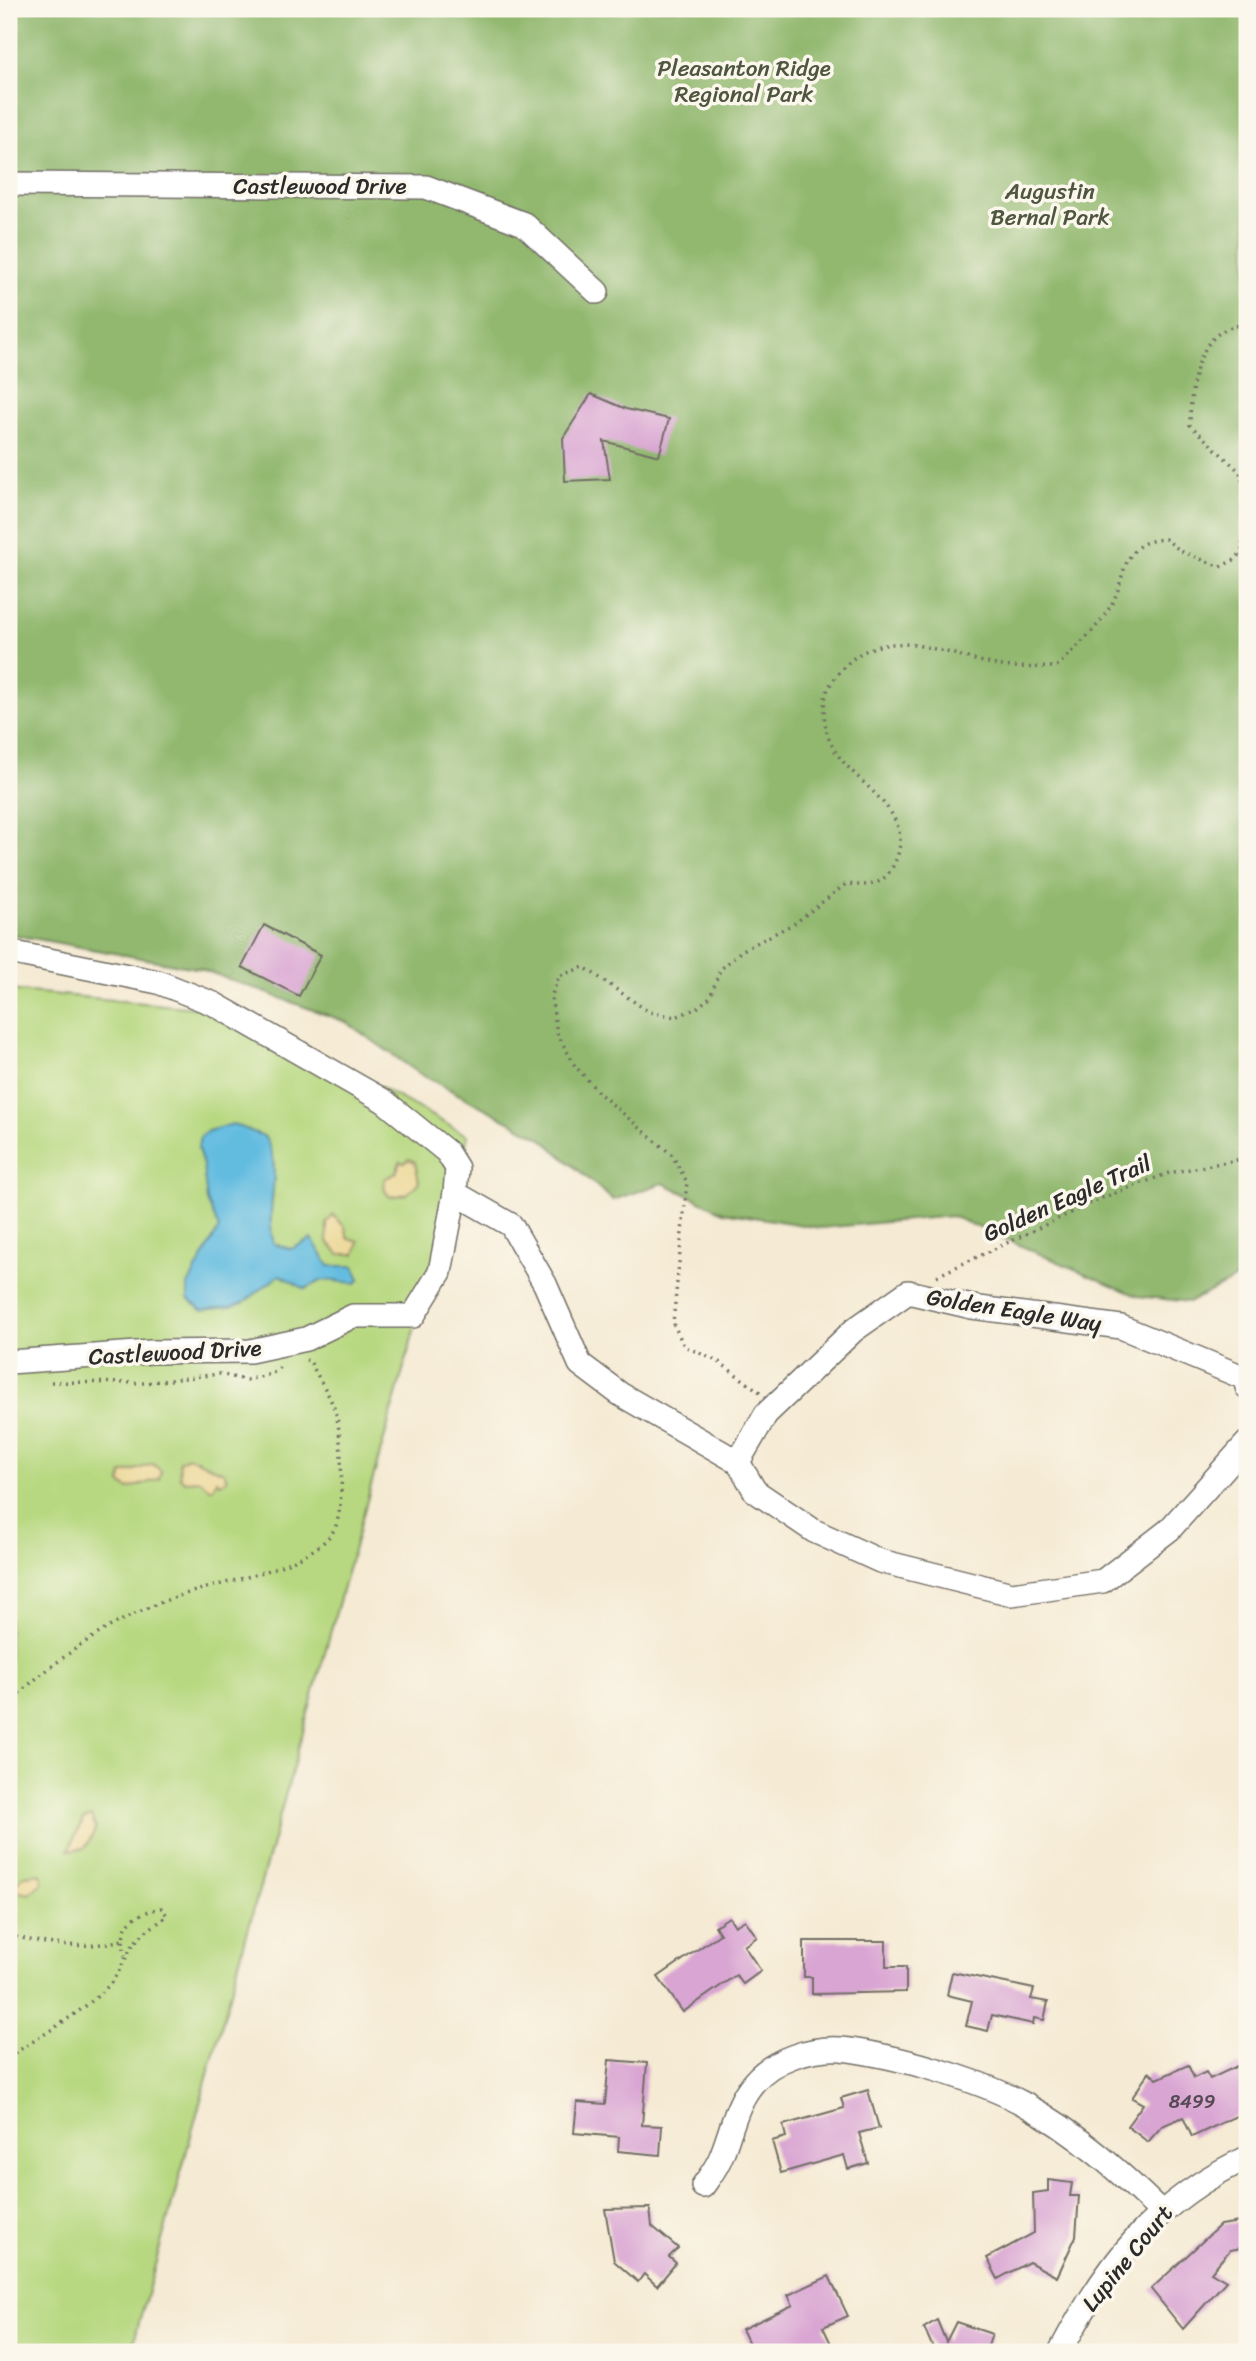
<svg xmlns="http://www.w3.org/2000/svg" width="1256" height="2361" font-family="Sriracha,sans-serif">
<rect width="100%" height="100%" fill="#fbf7ec"/>
<filter id="ink" filterUnits="userSpaceOnUse"><feTurbulence type="fractalNoise" baseFrequency=".0143" numOctaves="2"/><feDisplacementMap in="SourceGraphic" scale="14" xChannelSelector="R" yChannelSelector="G"/><feConvolveMatrix kernelMatrix="1 2 1 2 8 2 1 2 1" color-interpolation-filters="sRGB"/></filter>
<filter id="wash" filterUnits="userSpaceOnUse"><feTurbulence type="fractalNoise" baseFrequency=".00686" numOctaves="4" result="noise"/><feDisplacementMap in="SourceGraphic" scale="28" xChannelSelector="R" yChannelSelector="G"/><feGaussianBlur stdDeviation="1.57" result="paint"/><feColorMatrix in="noise" values="0 0 0 0 0 0 0 0 0 0 0 0 0 0 0 0 0 1.4 0 .05"/><feComposite in="paint" operator="in"/></filter>
<g filter="url(#wash)">
<rect width="100%" height="100%" fill="#f5ead3"/>
<path fill="#b7d880" stroke="#718256" stroke-width="2" d="M9 990 247 1013 468 1136 131 2352H9Z"/>
<path fill="#91b86e" stroke="#5e724c" stroke-width="2" d="M9 9H1247V1273L1190 1302 1137 1296 952 1216 821 1228 723 1212 663 1183 613 1200 541 1138 420 1074 346 1022 201 969 9 934Z"/>
<g fill="#eeda9e" stroke="#8c8264" stroke-width="2">
<path d="M409 1159 415 1162 419 1182 407 1194 390 1197 385 1191 384 1179 396 1173 400 1162 404 1163Z"/>
<path d="M333 1215 345 1227 348 1238 359 1241 355 1254H339L327 1241V1223Z"/>
<path d="M189 1457 224 1472 227 1480 220 1483 217 1480 213 1488H209L200 1480 185 1481 180 1477 179 1461Z"/>
<path d="M153 1464 161 1471 159 1479 128 1489 121 1483 122 1474Z"/>
<path d="M91 1816 96 1829 85 1848 69 1850 83 1819Z"/>
<path d="M41 1873 42 1883 29 1894 15 1891 14 1885 25 1875Z"/>
</g>
<path fill="#62bce0" stroke="#467486" stroke-width="2" d="M233 1124 264 1136C286 1168 263 1208 274 1244L291 1249 312 1239 329 1266H354L360 1279 356 1283 323 1280 305 1289 280 1275 243 1303 230 1307 202 1310 188 1299V1285L219 1228 207 1201 203 1166 198 1148 200 1137 208 1131Z"/>
<g id="blocks">
<g fill="#d9a5d3">
<path d="M591 394 626 409 669 419 659 456 604 441 610 479 565 481 563 438Z"/>
<path d="M264 925 321 955 299 996 242 967Z"/>
<path d="M729 1917 735 1926 745 1920 757 1937 744 1946 761 1971 743 1984 736 1975 683 2012 658 1977 720 1934 715 1926Z"/>
<path d="M804 1941H886V1967H906V1992L812 1994V1977H804Z"/>
<path d="M952 1972 1034 1989 1031 1999 1048 2002 1044 2020 1034 2018 1033 2024 992 2015 988 2031 966 2026 972 2001 947 1995Z"/>
<path d="M609 2060 647 2063 642 2125 662 2126 660 2155 618 2151 619 2137 574 2133 577 2102 605 2104Z"/>
<path d="M1188 2065 1194 2078 1206 2072 1210 2079 1239 2065 1247 2082V2111L1192 2137 1183 2117 1162 2126 1148 2142 1127 2126 1143 2104 1132 2098 1149 2072 1157 2079Z"/>
<path d="M868 2090 879 2128 859 2133 868 2163 848 2169 844 2155 781 2173 772 2141 786 2137 783 2125 844 2108 841 2098Z"/>
<path d="M1048 2180 1072 2183 1070 2196H1079L1076 2236 1057 2277 1029 2262 998 2279 987 2258 1034 2233 1033 2193 1048 2191Z"/>
<path d="M650 2208 652 2226 678 2248 669 2257 676 2263 657 2286 644 2274 638 2282 614 2261 605 2209Z"/>
<path d="M1247 2221V2247L1230 2250 1211 2272 1226 2281 1183 2329 1151 2289 1220 2225Z"/>
<path d="M829 2276 848 2316 823 2327 835 2352H753L742 2329 793 2305 788 2295Z"/>
<path d="M937 2320 946 2342 956 2322 992 2334 986 2352H935L924 2328Z"/>
</g>
</g>
</g>
<g filter="url(#ink)">
<use href="#blocks" fill-opacity="0" stroke="#726e66" stroke-width="2"/>
<g fill="none" stroke-linecap="round" stroke-linejoin="round">
<defs>
<g id="minor">
<path d="M9 184 426 187 524 224 597 292"/>
<path d="M9 952 158 982 214 1004 384 1101 447 1152 457 1168 455 1193 440 1272 413 1316H353L306 1339 250 1351 151 1352 9 1362"/>
<path d="M455 1193 511 1225 545 1284 580 1364 620 1394 738 1462"/>
<path d="M1247 1387 1245 1378 1121 1327 972 1307 908 1292 854 1330 766 1414 738 1462 755 1491 814 1531 880 1561 1012 1594 1103 1581 1169 1530 1247 1443"/>
<path d="M703 2186C710 2176 718 2166 722 2154 732 2129 736 2103 754 2082 773 2059 812 2047 841 2049 894 2055 978 2079 1024 2104 1076 2132 1120 2172 1162 2213"/>
<path d="M1060 2352C1106 2265 1155 2200 1247 2158"/>
</g>
</defs>
<use href="#minor" stroke="#726e66" stroke-width="26"/>
<g stroke="#726e66" stroke-width="3.5" stroke-dasharray="2 5" stroke-linecap="butt">
<path d="M937 1276 1102 1198 1169 1173 1247 1158"/>
<path d="M51 1382 144 1383 219 1374 246 1380 272 1374 280 1367"/>
<path d="M760 1392 719 1362 684 1346 673 1323 687 1182 672 1155 600 1094 575 1066 557 1033 551 997 559 976 584 967 649 1012 676 1017 697 1008 710 997 720 970 741 951 795 923 846 884C866 886 881 887 892 868 924 811 851 785 831 744 824 730 821 701 829 687 872 616 932 651 992 664 1013 669 1036 667 1056 667 1077 647 1105 622 1116 595 1122 581 1123 562 1135 550 1143 541 1155 540 1165 539L1181 551 1220 567 1234 560 1242 552 1245 493 1240 472 1190 425C1190 387 1197 324 1247 325"/>
<path d="M9 1703C36 1676 86 1639 120 1621 139 1612 159 1602 179 1596 220 1582 311 1568 334 1530 345 1511 342 1435 336 1414 331 1396 318 1378 310 1361L306 1360"/>
<path d="M9 1935C48 1945 82 1950 122 1940"/>
<path d="M9 2057C37 2038 94 2006 113 1980 124 1966 128 1947 142 1935 150 1927 159 1924 167 1915L161 1908C131 1915 118 1925 125 1956"/>
</g>
<use href="#minor" stroke="#fff" stroke-width="23"/>
</g>
</g>
<g text-anchor="middle" stroke-width="7" stroke-linejoin="round" paint-order="stroke">
<g font-size="19" fill="#564a55">
<text x="1192" y="2108">8499</text>
</g>
<g font-size="23" fill="#4e5640" stroke="#fbf7ec">
<text x="744" y="76">Pleasanton Ridge<tspan x="744" dy="26">Regional Park</tspan></text>
<text x="1050" y="199">Augustin<tspan x="1050" dy="26">Bernal Park</tspan></text>
</g>
<g font-size="23" fill="#2b2b2b" stroke="#fbf7ec">
<text x="320" y="194">Castlewood Drive</text>
<text transform="translate(1067 1198) rotate(-24)" y="8">Golden Eagle Trail</text>
<text transform="translate(1014 1310) rotate(9)" y="8">Golden Eagle Way</text>
<text transform="translate(175 1352) rotate(-3)" y="8">Castlewood Drive</text>
<text transform="translate(1127 2258) rotate(-51)" y="8">Lupine Court</text>
</g>
</g>
<rect width="1256" height="2361" fill="none" stroke="#fbf7ec" stroke-width="35"/>
</svg>
